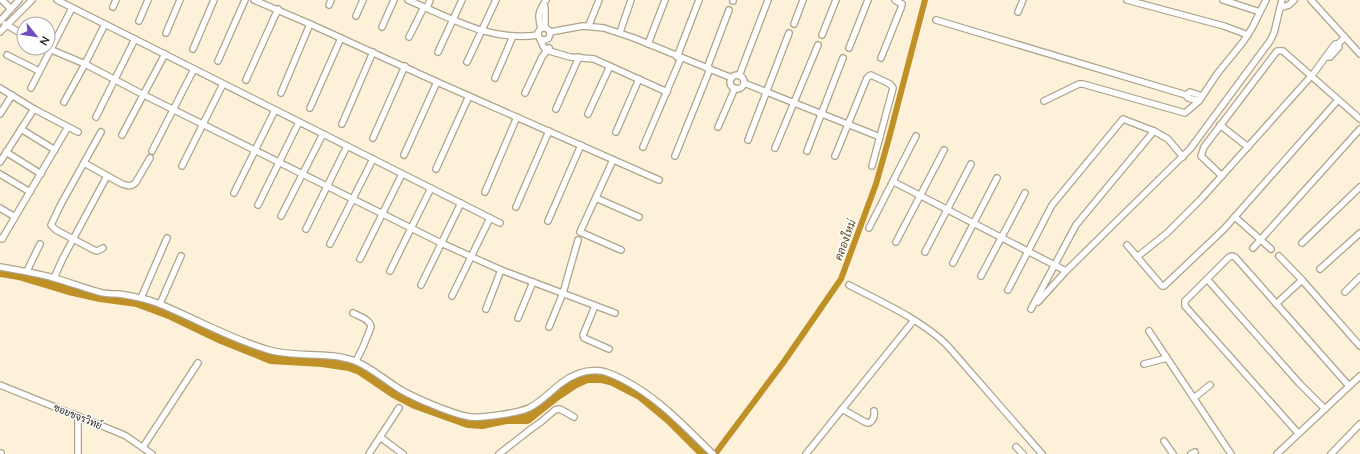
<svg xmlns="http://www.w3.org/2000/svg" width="1360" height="454" font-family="Lato,Sarabun,sans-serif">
<rect width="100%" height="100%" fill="#fdf1da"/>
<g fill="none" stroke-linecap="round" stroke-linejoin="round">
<path stroke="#be9025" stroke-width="6" d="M715 454 783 363 841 279 876 184 889 138 925 0"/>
<path stroke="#be9025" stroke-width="10" d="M0 272 19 275 69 290 100 297 137 302 169 314 219 338 271 359 322 362 349 366 360 370 394 393 415 404 468 423 482 424 506 419H527L556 396 574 384 587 378H601L613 381 640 395 670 420 704 454"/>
<defs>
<g id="minor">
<path d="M2 0 11 9"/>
<path d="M57 0 500 223"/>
<path d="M254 0 310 24 437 82 659 180"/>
<path d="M408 0C451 18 489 42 538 35"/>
<path d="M1127 0 1224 26 1248 35"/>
<path d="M1223 0 1260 12"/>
<path d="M1282 0 1280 8 1289 5 1294 0"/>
<path d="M1311 0 1360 54"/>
<path d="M733 1V0"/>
<path d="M544 4 545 9V27"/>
<path d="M329 5 331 0"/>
<path d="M113 7 116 0"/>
<path d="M427 8 430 0"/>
<path d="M1018 12 1023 0"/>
<path d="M356 16 363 0"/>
<path d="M936 20 1186 95 1188 98 1199 101"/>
<path d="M0 21 19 0"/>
<path d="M139 21 148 0"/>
<path d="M5 24 24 35"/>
<path d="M794 24 803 0"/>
<path d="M589 25 599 0"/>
<path d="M382 27 394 0"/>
<circle cx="544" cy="34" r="6"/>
<path d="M541 28C537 15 539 11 546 0"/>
<path d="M0 32 32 0"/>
<path d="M550 32 583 26 604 28 634 38 732 78"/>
<path d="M620 32 631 0"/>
<path d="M166 33 180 0"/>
<path d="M822 35 836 0"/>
<path d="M409 37 424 7"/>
<path d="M540 39 543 46 546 50 570 57 594 59 667 92"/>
<path d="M648 44 665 0"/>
<path d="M47 48 85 64 144 95 441 243 501 270 615 313"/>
<path d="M849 48 868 0"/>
<path d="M193 49 214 0"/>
<path d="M438 52 462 0"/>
<path d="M7 55 39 71"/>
<path d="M677 57 699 0"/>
<path d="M1327 57H1330L1339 47 1338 44"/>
<path d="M881 58 901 8 902 4 895 0"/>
<path d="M218 61 245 0"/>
<path d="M467 62 496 0"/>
<path d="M707 68 729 10"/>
<circle cx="737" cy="82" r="7"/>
<path d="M739 76 768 0"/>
<path d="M495 78 513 36"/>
<path d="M246 80 278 9"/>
<path d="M744 83 880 137"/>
<path d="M0 88 34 109 0 162"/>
<path d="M31 88 72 8"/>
<path d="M281 93 310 24"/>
<path d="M525 93 542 57 549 48"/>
<path d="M1186 95 1190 92 1202 96"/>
<path d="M1044 101 1079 84H1083L1185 113 1199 101 1217 74 1243 42 1252 28 1266 0"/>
<path d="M64 102 85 64 105 24"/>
<path d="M310 108 341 38"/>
<path d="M34 109 78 132"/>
<path d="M556 109 579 57"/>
<path d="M0 114 12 95"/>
<path d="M588 114 610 66"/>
<path d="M96 117 135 39"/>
<path d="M342 124 373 52"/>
<path d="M1220 125 1248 147"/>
<path d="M718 127 735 88"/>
<path d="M21 129 55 150"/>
<path d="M101 132 60 206 51 225 56 230 94 250 97 251 103 248"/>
<path d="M616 132 639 79"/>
<path d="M122 135 165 54"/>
<path d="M373 138 405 66"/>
<path d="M748 140 789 33"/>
<path d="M643 147 681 58"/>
<path d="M775 148 818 45"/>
<path d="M152 151 194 69"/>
<path d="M807 151 843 58"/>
<path d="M6 152 41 174"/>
<path d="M404 155 437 82"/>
<path d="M675 156 710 69"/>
<path d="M835 156 867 78 869 76 871 75 890 84 893 88 872 166"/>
<path d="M613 160 580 232 621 250"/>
<path d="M84 163 122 184C128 186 132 187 136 182L150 158"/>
<path d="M182 166 223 84"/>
<path d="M436 169 469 96"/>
<path d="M0 174 30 192"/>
<path d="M1222 176 1201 156 1204 147 1277 51H1283L1360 119"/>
<path d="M894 182 1066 271 1190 149 1270 41 1274 33 1280 8"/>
<path d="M485 192 517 117"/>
<path d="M234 193 275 110"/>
<path d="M596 198 639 217"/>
<path d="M258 205 299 122"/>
<path d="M516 207 549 131"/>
<path d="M0 208 15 217"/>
<path d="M281 216 323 134"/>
<path d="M1235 217 1271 249"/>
<path d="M548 221 581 145"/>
<path d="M869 228 916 136"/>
<path d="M306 229 347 146"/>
<path d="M0 238 2 239 68 127"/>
<path d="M896 242 944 150"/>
<path d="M1302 243 1360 187"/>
<path d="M330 244 373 159"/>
<path d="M1127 245 1162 286H1164L1224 229 1338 100"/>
<path d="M1253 248 1360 129"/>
<path d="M925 252 971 164"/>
<path d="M1279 256 1302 280 1360 346"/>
<path d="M1137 257 1167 233 1201 199 1313 74 1335 44H1338L1345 37"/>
<path d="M360 259 402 174"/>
<path d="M953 263 997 178"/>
<path d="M0 267C18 270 36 273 54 278 69 282 84 288 99 292 105 294 112 294 119 294 132 296 145 298 157 303 195 318 230 339 269 350 297 358 328 351 355 361 370 367 381 377 395 386 409 396 454 415 471 417 484 418 518 413 529 408 541 402 550 392 560 384 572 375 586 369 601 371 608 372 616 376 622 379 658 397 685 427 713 454"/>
<path d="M1320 269 1360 233"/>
<path d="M27 271 40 244"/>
<path d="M390 271 431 188"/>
<path d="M981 276 1025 193"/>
<path d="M54 278 63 258 107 176"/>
<path d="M1207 279 1299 383 1325 409"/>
<path d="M421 285 461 203"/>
<path d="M849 285C883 303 918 318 946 344L1042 454"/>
<path d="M1008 290 1052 205 1123 119 1154 131 1168 139 1183 157"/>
<path d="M1345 292 1360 277"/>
<path d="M452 296 490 218"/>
<path d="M141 298 167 238"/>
<path d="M1038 302 1066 271"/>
<path d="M160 304 181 256"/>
<path d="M1276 304 1302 280"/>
<path d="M595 306 583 335 584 338 609 349"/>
<path d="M486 309 501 270"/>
<path d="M1031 309 1076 225 1154 131"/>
<path d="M353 313C360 317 370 319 371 327L363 347 356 361"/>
<path d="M518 318 533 282"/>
<path d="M549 327 563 293 578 240"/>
<path d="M1149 331 1231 454"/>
<path d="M1144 364 1167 358"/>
<path d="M0 385 117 432 126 436 152 454"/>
<path d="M1194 398 1210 385"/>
<path d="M842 409 865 422 869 423C874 420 875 416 874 411"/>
<path d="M1298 433 1185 306V301L1229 257 1232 256 1235 257 1349 386"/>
<path d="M380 437 403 454"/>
<path d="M1164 441 1173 454"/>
<path d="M143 447 198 363"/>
<path d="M1016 447 1023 454"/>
<path d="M1 454V453"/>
<path d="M78 454V416"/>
<path d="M369 454 399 408"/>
<path d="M499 454 531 429 541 422 555 410 560 409 574 417"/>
<path d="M806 454 914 320"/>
<path d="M1191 454 1195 452"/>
<path d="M1277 454 1360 376"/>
<path d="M1331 454 1360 424"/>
</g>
</defs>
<use href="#minor" stroke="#aea38d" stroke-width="8"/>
<use href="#minor" stroke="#fff" stroke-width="5.5"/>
</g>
<g text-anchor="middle" stroke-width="3" stroke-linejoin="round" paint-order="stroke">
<g font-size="10" fill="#2e2a21" stroke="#fff">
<text transform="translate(78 416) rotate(22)" y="4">ซอยขจรวิทย์</text>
</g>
<g font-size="11" font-style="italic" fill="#58441b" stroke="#fff">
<text transform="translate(845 240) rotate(-70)" y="4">คลองใหม่</text>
</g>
</g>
<g transform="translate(36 36) rotate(120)"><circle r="19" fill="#ffffff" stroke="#abaaa6"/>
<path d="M0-3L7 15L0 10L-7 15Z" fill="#714cc5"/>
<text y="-6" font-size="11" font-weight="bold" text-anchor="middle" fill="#2e2a21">N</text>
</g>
</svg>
